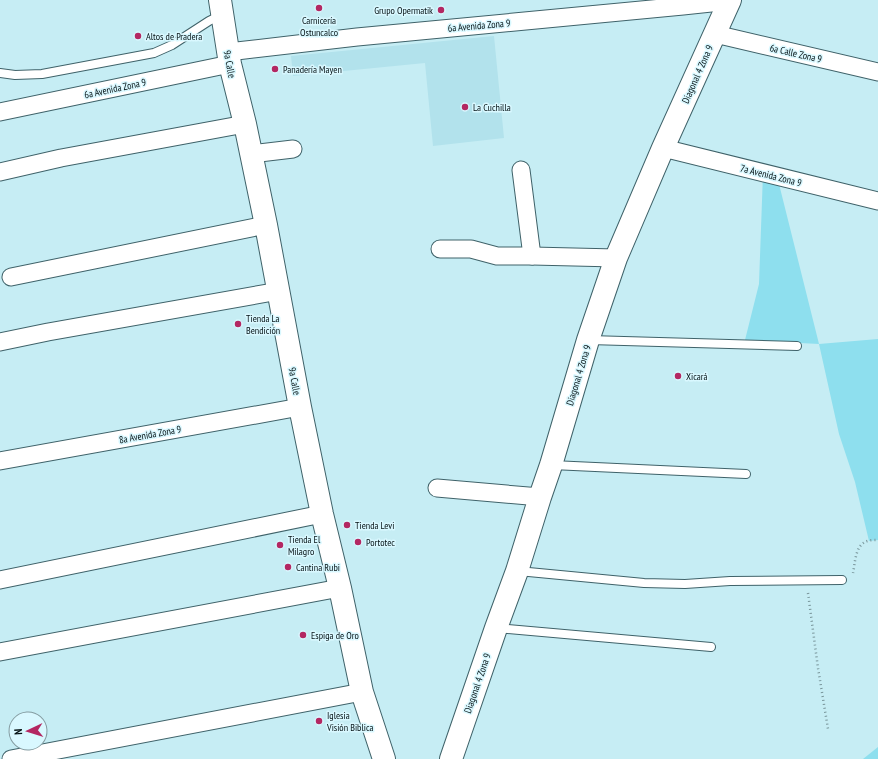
<svg xmlns="http://www.w3.org/2000/svg" width="878" height="759" font-family="'PT Sans Narrow',sans-serif">
<rect width="100%" height="100%" fill="#c6edf4"/>
<path fill="#b2e2ec" d="M494 36 504 138 433 146 425 63 293 76 291 56Z"/>
<g fill="#8edfee">
<path d="M763 173 777 176 819 344 878 339V540L869 541 855 482 839 434 819 344 745 340 759 284Z"/>
<path d="M878 747V759H863Z"/>
</g>
<g fill="none" stroke-linecap="round" stroke-linejoin="round">
<defs>
<g id="lane">
<path d="M0 73 15 75 42 74 154 53 172 45 209 21 221 15"/>
<path d="M589 340 797 346"/>
<path d="M552 465 746 474"/>
<path d="M518 571 644 583 685 584 730 581 842 580"/>
<path d="M497 628 711 647"/>
</g>
<g id="street">
<path d="M715 34 878 72"/>
<path d="M228 52 357 37 683 6 730 1"/>
<path d="M0 112 230 64"/>
<path d="M663 148 878 201"/>
<path d="M251 154 293 149"/>
<path d="M521 170 532 256"/>
<path d="M0 172 61 158 245 124"/>
<path d="M440 249H471L497 256H532L616 258"/>
<path d="M11 277 266 225"/>
<path d="M0 342 48 332 279 291"/>
<path d="M0 461 300 407"/>
<path d="M437 488 540 497"/>
<path d="M0 580 322 514"/>
<path d="M0 652 340 588"/>
<path d="M11 759 362 692"/>
</g>
<g id="secondary">
<path d="M220 0 230 64 245 124 266 225 300 407 322 514 340 588 362 692 384 759"/>
<path d="M451 759 496 628 517 571 540 497 551 465 588 340 616 258 663 148 730 0"/>
</g>
</defs>
<use href="#lane" stroke="#3f6269" stroke-width="10"/>
<use href="#street" stroke="#3f6269" stroke-width="19"/>
<use href="#secondary" stroke="#3f6269" stroke-width="24"/>
<g stroke="#79969b" stroke-width="2.5" stroke-dasharray="1 3" stroke-linecap="butt">
<path d="M853 573C855 564 855 547 865 542 868 540 874 540 878 540"/>
<path d="M808 593 818 668 828 729"/>
</g>
<use href="#lane" stroke="#fff" stroke-width="8"/>
<use href="#street" stroke="#fff" stroke-width="17"/>
<use href="#secondary" stroke="#fff" stroke-width="22"/>
</g>
<g fill="#b32762" stroke="#d9f8ff" stroke-width="1.5">
<circle cx="319" cy="8" r="4"/>
<circle cx="441" cy="10" r="4"/>
<circle cx="138" cy="36" r="4"/>
<circle cx="275" cy="69" r="4"/>
<circle cx="465" cy="107" r="4"/>
<circle cx="238" cy="324" r="4"/>
<circle cx="678" cy="376" r="4"/>
<circle cx="347" cy="525" r="4"/>
<circle cx="358" cy="542" r="4"/>
<circle cx="280" cy="545" r="4"/>
<circle cx="288" cy="567" r="4"/>
<circle cx="303" cy="635" r="4"/>
<circle cx="319" cy="721" r="4"/>
</g>
<g text-anchor="middle" stroke-width="3" stroke-linejoin="round" paint-order="stroke">
<g font-size="10" fill="#051215" stroke="#d9f8ff" text-anchor="start">
<text x="433" y="14" text-anchor="end">Grupo Opermatik</text>
<text x="319" y="24" text-anchor="middle">Carnicería<tspan x="319" dy="12">Ostuncalco</tspan></text>
<text x="146" y="40">Altos de Pradera</text>
<text x="283" y="73">Panadería Mayen</text>
<text x="473" y="111">La Cuchilla</text>
<text x="246" y="322">Tienda La<tspan x="246" dy="12">Bendición</tspan></text>
<text x="686" y="380">Xicará</text>
<text x="355" y="529">Tienda Levi</text>
<text x="288" y="543">Tienda El<tspan x="288" dy="12">Milagro</tspan></text>
<text x="366" y="546">Portotec</text>
<text x="296" y="571">Cantina Rubi</text>
<text x="311" y="639">Espiga de Oro</text>
<text x="327" y="719">Iglesia<tspan x="327" dy="12">Visión Biblica</tspan></text>
</g>
<g font-size="10" fill="#051215" stroke="#d9f8ff">
<text transform="translate(479 25) rotate(-5)" y="4">6a Avenida Zona 9</text>
<text transform="translate(796 53) rotate(13)" y="4">6a Calle Zona 9</text>
<text transform="translate(230 64) rotate(79)" y="4">9a Calle</text>
<text transform="translate(697 74) rotate(-66)" y="4">Diagonal 4 Zona 9</text>
<text transform="translate(115 88) rotate(-12)" y="4">6a Avenida Zona 9</text>
<text transform="translate(771 175) rotate(14)" y="4">7a Avenida Zona 9</text>
<text transform="translate(578 375) rotate(-73)" y="4">Diagonal 4 Zona 9</text>
<text transform="translate(295 381) rotate(79)" y="4">9a Calle</text>
<text transform="translate(150 434) rotate(-10)" y="4">8a Avenida Zona 9</text>
<text transform="translate(477 683) rotate(-71)" y="4">Diagonal 4 Zona 9</text>
</g>
</g>
<g transform="translate(28 731) rotate(266)"><circle r="19" fill="#d9f8ff" stroke="#849ca1"/>
<path d="M0-3L7 15L0 10L-7 15Z" fill="#b32762"/>
<text y="-6" font-size="11" font-weight="bold" text-anchor="middle" fill="#051215">N</text>
</g>
</svg>
